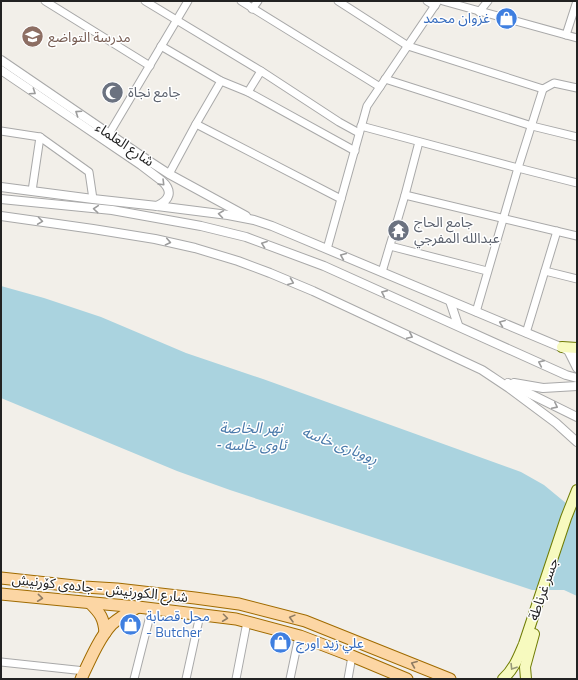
<svg xmlns="http://www.w3.org/2000/svg" width="578" height="680" font-family="'Titillium Web','Noto Sans Arabic',sans-serif">
<rect width="100%" height="100%" fill="#f2efe9"/>
<path fill="#aad3df" d="M1 286 44 298 101 317 186 353 263 379 521 472 544 485 567 504 577 510V596L564 590H532L230 490 177 471 1 398Z"/>
<g fill="none" stroke-linecap="round" stroke-linejoin="round">
<defs>
<g id="minor">
<path d="M45 1 150 66"/>
<path d="M145 1 261 71 339 122 359 133"/>
<path d="M241 1 380 87"/>
<path d="M338 1 408 46 543 89 554 83 577 88"/>
<path d="M427 1 435 6"/>
<path d="M443 1 577 38"/>
<path d="M252 9 258 1"/>
<path d="M479 12 488 1"/>
<path d="M566 35 577 1"/>
<path d="M161 46 221 81 248 92 355 151"/>
<path d="M385 79 532 126 577 137"/>
<path d="M248 92 261 71"/>
<path d="M196 124 341 199"/>
<path d="M361 126 518 168 577 183"/>
<path d="M1 131 40 137 89 172 93 199"/>
<path d="M109 134 188 1"/>
<path d="M169 174 196 124 221 81"/>
<path d="M32 191 40 137"/>
<path d="M405 195 577 236"/>
<path d="M390 246 487 271"/>
<path d="M327 249 367 106 438 1"/>
<path d="M545 271 577 279"/>
<path d="M382 272 405 195 419 142"/>
<path d="M476 312 518 168 543 89"/>
<path d="M526 333 557 231"/>
<path d="M1 662 85 671"/>
<path d="M134 679 152 608"/>
<path d="M186 679 200 615"/>
<path d="M236 679 247 622"/>
<path d="M290 679 299 636"/>
<path d="M348 679 352 656"/>
</g>
<g id="tertiary">
<path d="M1 60 149 161 169 174 246 216"/>
<path d="M1 70 141 165 162 181C173 191 170 200 157 206"/>
<path d="M1 187 93 199 157 206 228 215 254 220 272 226 577 354"/>
<path d="M1 199 112 210 201 226 246 237 324 266 566 375 577 378"/>
<path d="M1 216 93 229 155 239 195 248 238 261 270 273 313 291 482 370 509 388 556 423 577 442"/>
<path d="M450 301 458 325"/>
<path d="M568 350 577 368"/>
<path d="M508 383 577 417"/>
<path d="M514 383 543 388 577 386"/>
</g>
<g id="secondary">
<path d="M562 347 577 348"/>
<path d="M503 679C514 669 518 658 524 644L566 518 577 490"/>
<path d="M526 679 525 667 534 634"/>
</g>
<g id="primary">
<path d="M1 578 84 587 117 589 195 598 239 604 305 621 450 679"/>
<path d="M1 594 83 602 138 607 236 619 300 636 352 656 407 679"/>
<path d="M90 603C100 613 104 618 105 633"/>
<path d="M81 679C89 662 99 638 112 624 120 617 129 612 138 607"/>
</g>
</defs>
<use href="#minor" stroke="#a9a9a9" stroke-width="9"/>
<use href="#tertiary" stroke="#a9a9a9" stroke-width="10"/>
<use href="#secondary" stroke="#707d05" stroke-width="12"/>
<use href="#primary" stroke="#a06b00" stroke-width="13"/>
<use href="#minor" stroke="#fff" stroke-width="7"/>
<use href="#tertiary" stroke="#fff" stroke-width="8"/>
<use href="#secondary" stroke="#f7fabf" stroke-width="10"/>
<use href="#primary" stroke="#fcd6a4" stroke-width="11"/>
</g>
<defs><path id="oneway-chevron" d="M-2-3.5L2.5 0L-2 3.5" fill="none" stroke-width="1.6" stroke-linecap="round" stroke-linejoin="round"/></defs>
<g stroke="#9c9c9c">
<use href="#oneway-chevron" transform="translate(33 92) rotate(34)"/>
<use href="#oneway-chevron" transform="translate(78 113) rotate(-146)"/>
<use href="#oneway-chevron" transform="translate(162 183) rotate(45)"/>
<use href="#oneway-chevron" transform="translate(96 209) rotate(-175)"/>
<use href="#oneway-chevron" transform="translate(221 214) rotate(-172)"/>
<use href="#oneway-chevron" transform="translate(40 221) rotate(8)"/>
<use href="#oneway-chevron" transform="translate(168 242) rotate(12)"/>
<use href="#oneway-chevron" transform="translate(264 244) rotate(-160)"/>
<use href="#oneway-chevron" transform="translate(343 256) rotate(-157)"/>
<use href="#oneway-chevron" transform="translate(291 282) rotate(22)"/>
<use href="#oneway-chevron" transform="translate(384 293) rotate(-156)"/>
<use href="#oneway-chevron" transform="translate(502 323) rotate(-158)"/>
<use href="#oneway-chevron" transform="translate(410 336) rotate(25)"/>
<use href="#oneway-chevron" transform="translate(541 363) rotate(-156)"/>
<use href="#oneway-chevron" transform="translate(555 406) rotate(26)"/>
</g>
<g stroke="#8f7c63">
<use href="#oneway-chevron" transform="translate(40 598) rotate(6)"/>
<use href="#oneway-chevron" transform="translate(225 618) rotate(7)"/>
<use href="#oneway-chevron" transform="translate(292 618) rotate(-165)"/>
<use href="#oneway-chevron" transform="translate(414 664) rotate(-158)"/>
</g>
<use stroke="#979978" href="#oneway-chevron" transform="translate(513 667) rotate(122)"/>
<defs>
<symbol id="shop-disc" viewBox="-11 -11 22 22"><circle r="9.5" fill="#3f7fe0" stroke="#fff"/><path d="M-5-2.5h2.3a2.7 3.5 0 0 1 5.4 0H5L5.5 6h-11ZM-1.5-2.5h3a1.5 2.3 0 0 0-3 0Z" fill="#fff"/></symbol>
<symbol id="school-disc" viewBox="-11 -11 22 22"><circle r="9.5" fill="#8d6e63" stroke="#fff"/><path d="M0-5L7-2L0 1L-7-2ZM-4 1L0 2.5L4 1V4Q0 6-4 4Z" fill="#fff"/></symbol>
<symbol id="mosque-disc" viewBox="-11 -11 22 22"><circle r="9.5" fill="#6b7280" stroke="#fff"/><path d="M3.5-4.9A6 6 0 1 0 3.5 4.9A5 5 0 1 1 3.5-4.9Z" fill="#fff"/></symbol>
<symbol id="temple-disc" viewBox="-11 -11 22 22"><circle r="9.5" fill="#6b7280" stroke="#fff"/><path d="M0-6L5-2H3V0L6.5 2.5H4V6H1.5V3h-3V6H-4V2.5H-6.5L-3 0V-2H-5Z" fill="#fff"/></symbol>
</defs>
<g fill-rule="evenodd">
<use href="#shop-disc" x="494" y="6" width="25" height="25"/>
<use href="#school-disc" x="20" y="24" width="25" height="25"/>
<use href="#mosque-disc" x="100" y="80" width="25" height="25"/>
<use href="#temple-disc" x="386" y="218" width="25" height="25"/>
<use href="#shop-disc" x="118" y="612" width="25" height="25"/>
<use href="#shop-disc" x="268" y="630" width="25" height="25"/>
</g>
<g text-anchor="middle" stroke-width="3" stroke-linejoin="round" paint-order="stroke">
<g font-size="14" fill="#366cbe" stroke="#fff" text-anchor="start">
<text x="490" y="23" text-anchor="end">غزوان محمد</text>
<text x="146" y="621">محل قصابة<tspan x="146" dy="16">- Butcher</tspan></text>
<text x="296" y="648">علي زيد اورج</text>
</g>
<g font-size="14" fill="#785e54" stroke="#fff" text-anchor="start">
<text x="48" y="42">مدرسة التواضع</text>
</g>
<g font-size="14" fill="#5b616d" stroke="#fff" text-anchor="start">
<text x="128" y="97">جامع نجاة</text>
<text x="414" y="227">جامع الحاج<tspan x="414" dy="16">عبدالله المفرجي</tspan></text>
</g>
<g font-size="14" fill="#222" stroke="#fff">
<text transform="translate(125 144) rotate(34)" y="5">شارع العلماء</text>
<text transform="translate(100 588) rotate(6)" y="5">شارع الكورنيش - جادەی کۆرنیش</text>
<text transform="translate(543 589) rotate(-71)" y="5">جسر غرناطة</text>
</g>
<g font-size="15" font-style="italic" fill="#4a7aab" stroke="#fff">
<text x="251" y="433">نهر الخاصة<tspan x="251" dy="17">- ئاوی خاسە</tspan></text>
<text transform="translate(340 445) rotate(21)" y="5">ڕووباری خاسە</text>
</g>
</g>
<rect width="578" height="680" fill="none" stroke="#222222" stroke-width="4"/>
</svg>
